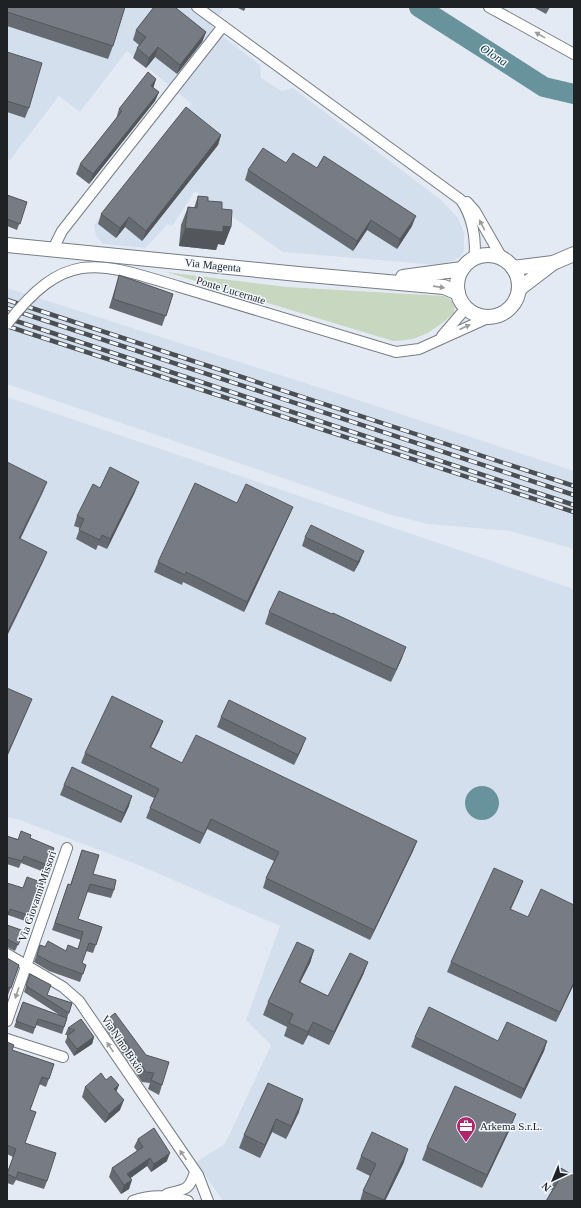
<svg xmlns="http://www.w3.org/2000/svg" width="581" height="1208" font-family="Georgia,serif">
<rect width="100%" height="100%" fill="#e4eaf3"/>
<g fill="#d4dfee">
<path d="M7 7H224L212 28 260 65 261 78 282 91 293 88 441 200 458 218 464 232V251L461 256 453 261 438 265 283 252 195 191 172 226 168 224 145 248 103 244 96 236 94 225 192 104 127 51 80 112 59 96 10 160 7 159Z"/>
<path d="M7 288 346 396 574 471V549L510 531 428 524 391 515 7 384Z"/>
<path d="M7 397 574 589V1201H223L196 1162 225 1144 271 1045 246 1020 280 926 141 866 20 820 7 817Z"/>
</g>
<path fill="#c7d7c0" d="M166 272 287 287 444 296 451 300 455 305 454 313C434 330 421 341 393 341Z"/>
<circle fill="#69939c" cx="482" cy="803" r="17"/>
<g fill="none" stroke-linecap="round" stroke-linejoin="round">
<path stroke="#69939c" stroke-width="20" d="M419 7 544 87 574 94"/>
<defs>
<g id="street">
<path d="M197 7 461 200C472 216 477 239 474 259"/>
<path d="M489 7 574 54"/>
<path d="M467 202 475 211 502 258"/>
<path d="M53 249 62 231 223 26"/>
<path d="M180 287 396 352 419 349 490 317"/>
<path d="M442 336 466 308"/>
<path d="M7 954 63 987 79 1001 198 1175 208 1201"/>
<path d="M7 1021 67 848"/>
<path d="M7 1039 63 1057"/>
<path d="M167 1194C185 1189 189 1191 195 1172"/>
<path d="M133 1201C152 1194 169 1195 188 1201"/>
</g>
<g id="secondary">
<path d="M7 245 298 274 444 287 458 293"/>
<circle cx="488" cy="286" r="31"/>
<path d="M513 268 553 263"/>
<path d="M403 277 462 269"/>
<path d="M519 289 553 263 574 254"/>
</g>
</defs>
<use href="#street" stroke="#777d84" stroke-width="12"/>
<use href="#secondary" stroke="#777d84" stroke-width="16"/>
<use href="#street" stroke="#fff" stroke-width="10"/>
<use href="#secondary" stroke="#fff" stroke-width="14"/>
<defs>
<g id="rail">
<path d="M7 300 574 486"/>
<path d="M7 308 574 495"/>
<path d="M7 318 574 505"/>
<path d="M7 326 574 512"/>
</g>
</defs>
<use href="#rail" stroke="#4b4f53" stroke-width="4.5"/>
<use href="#rail" stroke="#f2f7fe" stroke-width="3" stroke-dasharray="9" stroke-linecap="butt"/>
<defs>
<path id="street-bridge" d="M7 324C66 248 98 262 180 287"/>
</defs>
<use href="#street-bridge" stroke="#777d84" stroke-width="12" stroke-linecap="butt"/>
<use href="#street-bridge" stroke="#fff" stroke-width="10"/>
</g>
<g fill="#666b72">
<path d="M7 7 113 46 108 59 7 26Z"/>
<path d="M236 7H246L244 11Z"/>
<path d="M533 7H550L546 14Z"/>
<path d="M177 9 206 32 202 42 177 74 155 57 146 68 133 58 137 48 139 45 133 40 136 30Z"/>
<path d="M7 52 29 108 25 118 7 112Z"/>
<path d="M156 79 153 88 159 92 155 101 89 184 76 174 80 164 116 119 119 109Z"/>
<path d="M221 135 218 145 142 241 125 227 116 238 98 224 101 214Z"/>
<path d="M286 163 412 226 397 249 367 230 353 251 245 180 248 170Z"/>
<path d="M7 195 27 202 17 230 7 226Z"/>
<path d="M198 196 208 201 222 209 231 227 224 245 218 244 216 250 179 246 181 225 188 207 194 208Z"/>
<path d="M119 275 173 294 162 326 109 308 116 285Z"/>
<path d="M100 488 135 492 107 549 98 545 96 550 76 539 80 528 74 526 77 516Z"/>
<path d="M237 503 293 507 289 516 244 612 183 582 182 585 154 572 158 562Z"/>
<path d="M305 537 360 561 354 572 302 546Z"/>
<path d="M269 612 402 658 391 682 265 624Z"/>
<path d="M221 717 302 748 294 765 217 727Z"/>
<path d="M163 721 159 731 151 747 182 763 417 841 413 851 370 940 263 888 266 878 274 861 207 829 200 844 146 818 154 798 81 763 85 753Z"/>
<path d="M64 785 129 806 121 823 60 795Z"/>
<path d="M7 836 18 839 30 838 54 848 44 872 21 863 19 868 7 864Z"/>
<path d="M82 850 93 874 114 890 111 898 87 892 78 919 102 927 93 953 86 951 82 963 86 965 80 982 49 971 34 962 40 945 66 951 78 948 81 940 52 930 68 884 70 885Z"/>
<path d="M523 881 519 891 511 909 574 984 556 1022 447 972 451 962Z"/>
<path d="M7 883 23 888 43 883 28 922 8 915Z"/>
<path d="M7 925 24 931 15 951 7 947Z"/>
<path d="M314 950 310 963 300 982 328 996 368 962 363 975 329 1045 308 1035 303 1045 284 1036 287 1027 263 1015 268 1002Z"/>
<path d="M7 958 19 965 8 995 7 994Z"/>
<path d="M30 974 47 995 72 1003 62 1034 36 1025 33 1034 14 1027 23 1002 61 1016 24 992Z"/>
<path d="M115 1013 162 1085 159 1095 148 1089 150 1083 142 1082 105 1028 109 1018Z"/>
<path d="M68 1028 94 1037 92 1044 74 1056 65 1042 68 1035H65Z"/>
<path d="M415 1037 498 1041H547L544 1051 521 1099 411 1047Z"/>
<path d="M7 1042 12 1050 54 1064 46 1087 39 1084 30 1110 25 1143 47 1181 44 1189 16 1180 13 1185 7 1183V1173L13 1157 7 1154Z"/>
<path d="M106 1080 119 1085 116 1091 120 1110 105 1123 82 1097 85 1087Z"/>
<path d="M268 1083 299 1112 286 1139 272 1132 260 1158 239 1148 244 1135Z"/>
<path d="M511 1127 482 1188 422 1160 427 1147Z"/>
<path d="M138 1139 167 1161 151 1172 147 1166 130 1178 129 1189 121 1194 109 1177 112 1168 137 1151 134 1147Z"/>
<path d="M361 1156 404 1162 385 1201H360L363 1191 370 1176 356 1169Z"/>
<path d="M574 1176 546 1201 552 1190 551 1189 555 1178Z"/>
</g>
<g fill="#53575c">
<path d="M206 32 202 42 177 74 180 65Z"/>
<path d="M158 47 155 57 146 68 149 58Z"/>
<path d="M156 79 153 89 151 86Z"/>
<path d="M159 92 155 101 89 184 93 174Z"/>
<path d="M221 135 218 145 142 241 146 231Z"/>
<path d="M416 216 412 226 397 249 400 239Z"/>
<path d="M129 217 125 227 116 238 120 228Z"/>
<path d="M371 220 367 230 353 251 357 241Z"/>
<path d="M223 226 231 227 224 245 218 244 216 250 179 246 185 228Z"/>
<path d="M47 482 43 492 16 548 19 538Z"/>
<path d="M139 482 135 492 107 549 110 539Z"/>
<path d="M293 507 289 516 244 612 247 602Z"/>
<path d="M364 551 360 561 354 572 358 562Z"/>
<path d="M47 552 43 562 7 636V633Z"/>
<path d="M406 647 402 658 391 682 396 670Z"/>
<path d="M32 699 28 709 7 757V755Z"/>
<path d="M163 721 159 731 146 757 150 747Z"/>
<path d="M306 738 302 748 294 765 298 755Z"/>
<path d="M132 796 129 806 121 823 124 813Z"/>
<path d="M211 819 207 829 200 844 204 834Z"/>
<path d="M417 841 413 851 370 940 374 930Z"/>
<path d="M523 881 519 891 506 919 510 909Z"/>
<path d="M314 950 310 963 294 995 299 982Z"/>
<path d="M368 962 363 975 329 1045 334 1032Z"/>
<path d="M574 982V984L556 1022 560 1012Z"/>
<path d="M313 1022 308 1035 303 1045 308 1032Z"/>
<path d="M94 1037 92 1044 74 1056 77 1049Z"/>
<path d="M547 1041 544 1051 521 1099 524 1089Z"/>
<path d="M119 1085 115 1095 114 1089Z"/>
<path d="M303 1099 299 1112 286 1139 291 1126Z"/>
<path d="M124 1100 120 1110 105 1123 109 1114Z"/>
<path d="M516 1114 511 1127 482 1188 487 1175Z"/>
<path d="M276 1119 272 1132 260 1158 265 1145Z"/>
<path d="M408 1149 404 1162 385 1201H384Z"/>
<path d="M170 1153 167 1161 151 1172 154 1164Z"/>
<path d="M150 1158 147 1166 124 1183 127 1174Z"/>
<path d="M132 1180 129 1189 121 1194 124 1185Z"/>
</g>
<g fill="#777c84" stroke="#53575c">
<path d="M7 7H125L113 46 7 12Z"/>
<path d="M154 7H177L176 8 206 32 180 65 158 47 149 58 137 48 146 37 136 30Z"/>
<path d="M7 52 42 63 29 108 7 101Z"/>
<path d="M148 72 156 79 151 86 159 92 93 174 80 164 122 111 119 109Z"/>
<path d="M186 107 221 135 146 231 129 217 120 228 101 214Z"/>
<path d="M263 148 286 163 293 153 317 168 324 156 416 216 400 239 371 220 357 241 248 170Z"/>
<path d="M7 195 27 202 20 224 7 219Z"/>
<path d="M198 196 208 197V201L222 202V209L232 210 231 227 223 226V232L185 228 188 207 197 208Z"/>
<path d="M119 275 173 294 166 316 113 299Z"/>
<path d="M7 462 47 482 19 538 47 552 7 633Z"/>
<path d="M110 467 139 482 110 539 102 535 100 540 79 530 84 519 77 516 93 484 100 488Z"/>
<path d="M195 483 237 503 246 484 293 507 247 602 186 572 185 575 158 562Z"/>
<path d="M311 525 364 551 358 562 305 537Z"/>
<path d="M279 591 332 614 333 613 406 647 396 670 269 612Z"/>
<path d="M7 688 32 699 7 755Z"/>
<path d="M112 696 163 721 150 747 182 763 196 735 417 841 374 930 266 878 279 852 211 819 204 834 150 808 159 789 85 753Z"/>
<path d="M229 700 306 738 298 755 221 717Z"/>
<path d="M72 767 132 796 124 813 64 785Z"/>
<path d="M21 831 31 835 30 838 54 848 47 865 24 856 22 861 7 857V836L18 840Z"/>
<path d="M82 850 99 855 93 874 116 880 114 890 90 884 78 919 102 927 96 945 89 943 82 963 86 965 83 974 52 963 37 955 40 945 45 947 48 941 66 951 68 945 78 949 83 932 55 923 68 884 71 885Z"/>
<path d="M494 868 523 881 510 909 528 917 541 889 574 905V982L560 1012 451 962Z"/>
<path d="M27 877 43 883 31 916 10 909 7 917V883L23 888Z"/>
<path d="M7 925 24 931 18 945 7 939Z"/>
<path d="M297 942 314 950 299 982 328 996 350 953 368 962 334 1032 313 1022 308 1032 289 1023 293 1014 268 1002Z"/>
<path d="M7 958 19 965 11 988 7 987Z"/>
<path d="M30 974 51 985 47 995 72 1003 69 1013 26 986Z"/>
<path d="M23 1002 67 1018 64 1027 38 1019 35 1028 16 1021Z"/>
<path d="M429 1007 498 1041 507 1022 547 1041 524 1089 415 1037Z"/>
<path d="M115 1013 146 1055 169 1062 162 1085 151 1080 154 1073 146 1072 109 1018Z"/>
<path d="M81 1019 94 1037 77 1049 67 1036 75 1030 68 1028Z"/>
<path d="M7 1042 14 1045 12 1050 54 1064 49 1079 42 1077 30 1110 36 1112 25 1143 56 1153 47 1181 18 1172 16 1178 7 1174 16 1149 7 1145Z"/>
<path d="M101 1073 106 1080 111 1076 119 1085 114 1089 124 1100 109 1114 85 1087Z"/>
<path d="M268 1083 303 1099 291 1126 276 1119 265 1145 244 1135Z"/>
<path d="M455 1086 516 1114 487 1175 427 1147Z"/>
<path d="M154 1128 170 1153 154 1164 150 1158 127 1174 132 1180 124 1185 112 1168 143 1147 138 1139Z"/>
<path d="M372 1132 408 1149 384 1200 363 1191 376 1164 361 1156Z"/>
<path d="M561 1168 574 1176V1201H544L545 1200 546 1201 559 1180 555 1178Z"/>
</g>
<defs><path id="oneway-solid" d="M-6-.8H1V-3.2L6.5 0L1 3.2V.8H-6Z"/></defs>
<g fill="#9a9c9d">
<use href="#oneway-solid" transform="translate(540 35) rotate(-151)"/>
<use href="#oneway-solid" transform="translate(482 225) rotate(-117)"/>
<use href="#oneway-solid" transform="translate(439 287) rotate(8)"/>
<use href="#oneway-solid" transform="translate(465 327) rotate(-25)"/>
<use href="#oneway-solid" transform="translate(17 993) rotate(108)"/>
<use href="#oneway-solid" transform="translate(110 1047) rotate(-124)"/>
<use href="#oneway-solid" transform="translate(183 1155) rotate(-124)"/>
</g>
<defs>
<symbol id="office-pin" viewBox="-11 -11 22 30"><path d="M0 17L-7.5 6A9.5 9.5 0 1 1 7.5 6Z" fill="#ae276d" stroke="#f2f7fe"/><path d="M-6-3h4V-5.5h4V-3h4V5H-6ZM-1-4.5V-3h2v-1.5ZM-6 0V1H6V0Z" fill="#fff"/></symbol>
</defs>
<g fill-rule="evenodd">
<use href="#office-pin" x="455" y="1115" width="22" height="30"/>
</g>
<g text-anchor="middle" stroke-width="3" stroke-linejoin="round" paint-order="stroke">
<g font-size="11" fill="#1f2225" stroke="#f2f7fe">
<text transform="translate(213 265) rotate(6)" y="4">Via Magenta</text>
<text transform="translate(231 290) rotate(17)" y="4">Ponte Lucernate</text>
<text transform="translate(37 896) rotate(-71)" y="4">Via Giovanni Missori</text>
<text transform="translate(123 1044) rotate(56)" y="4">Via Nino Bixio</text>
</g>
<g font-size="11" fill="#1f2225" stroke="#f2f7fe" text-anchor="start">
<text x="480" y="1130">Arkema S.r.L.</text>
</g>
<g font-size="12" font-style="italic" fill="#0e383f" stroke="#f2f7fe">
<text transform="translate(494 55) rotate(33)" y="4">Olona</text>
</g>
</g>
<rect width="581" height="1208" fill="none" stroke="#1f2225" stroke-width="16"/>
<g transform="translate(553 1180) rotate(224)" stroke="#f2f7fe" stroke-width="3" paint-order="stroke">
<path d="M0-3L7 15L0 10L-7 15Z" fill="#1f2225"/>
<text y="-6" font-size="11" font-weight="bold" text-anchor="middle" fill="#1f2225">N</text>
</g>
</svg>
